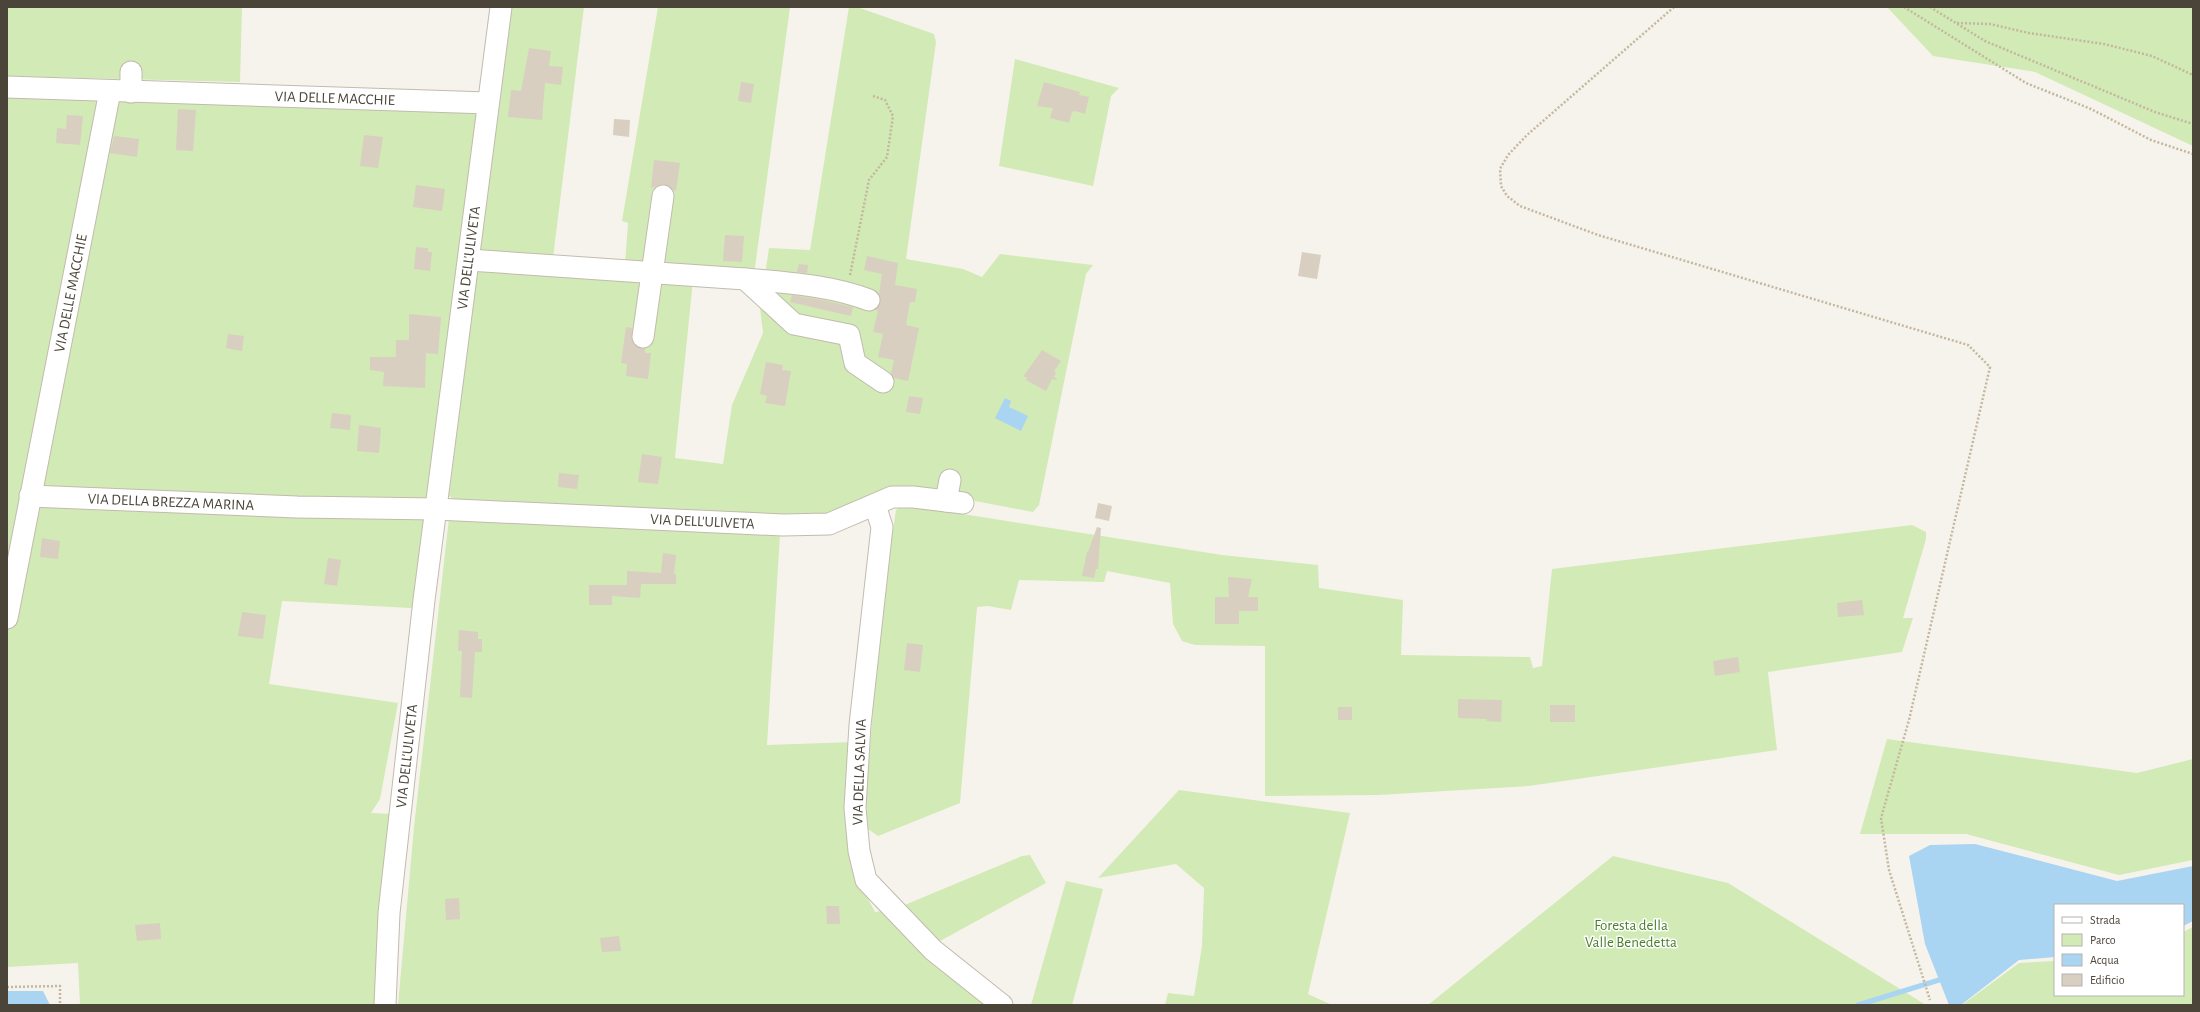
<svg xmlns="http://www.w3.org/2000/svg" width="2200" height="1012" font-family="'Alegreya Sans',sans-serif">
<rect width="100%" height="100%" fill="#f6f3ec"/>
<g fill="#d2eab5">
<path d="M7 7H242L240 82 7 76Z"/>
<path d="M511 7H584L553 258 482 255 479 249Z"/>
<path d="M658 7H790L754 275 625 264 628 223 622 221Z"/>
<path d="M849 7H857L934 34 936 42 906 259 963 269 982 277 1000 254 1093 265 1086 274 1039 505 1033 512 928 492 829 520 457 501 449 496 478 264 693 280 675 458 723 464 732 405 763 333 760 308 733 281 765 275 769 248 810 250Z"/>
<path d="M1887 7H2193V146L2035 72 1933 56Z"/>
<path d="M1015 59 1119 88 1111 96 1093 186 999 166Z"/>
<path d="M7 93 476 107 486 114 428 609 282 601 269 684 398 703 380 799 371 813 393 814 378 1005H80L78 963 7 967Z"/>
<path d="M901 506H912L1222 555 1318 565 1319 588 1403 600 1401 655 1530 657 1533 668 1542 666 1552 569 1912 525 1926 532V539L1903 618H1913L1902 652 1768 672 1777 750 1529 786 1378 795 1265 796V646L1195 645 1182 641 1173 624 1170 583 1107 571 1104 582 1019 580 1011 610 988 606 977 607 960 803 878 836 868 829 866 799 880 619 896 510Z"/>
<path d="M449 518 780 535 767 745 853 742 860 884 875 912 895 909 1022 856 1030 855 1046 883 931 946 1009 1005H398L414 827Z"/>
<path d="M1887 739 2137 773 2193 759V860L2119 875 1966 834H1860Z"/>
<path d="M1179 790 1350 813 1308 994 1332 1005H1165L1168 993 1194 996 1202 946 1204 888 1176 864 1098 878Z"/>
<path d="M1613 856 1728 883 1926 1005H1428Z"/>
<path d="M1066 881 1103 889 1072 1005H1031Z"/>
<path d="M2193 927V1005H1962L2019 963 2055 961V995H2183V932Z"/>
</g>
<g fill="#a9d4f2">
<path d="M1005 398 1011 401 1009 407 1028 416 1021 431 995 418Z"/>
<path d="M1975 844 2117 881 2193 866V921L2183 926V905H2055V957L2019 960 1961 1005H1949L1925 944 1909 856 1930 845Z"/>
<path d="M7 991H43L50 1005H7Z"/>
</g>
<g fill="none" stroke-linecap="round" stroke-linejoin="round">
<path stroke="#a9d4f2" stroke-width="5" d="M1858 1005 1939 980"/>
</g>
<g fill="#d8cfc1">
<path d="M529 48 551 51 549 66 563 67 561 85 545 83 542 120 508 117 511 90 521 91Z"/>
<path d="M741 82 754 84 751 103 738 101Z"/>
<path d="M1044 82 1080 92 1079 95 1089 97 1085 114 1075 111 1072 112 1069 123 1050 118 1053 108 1037 106Z"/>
<path d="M178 109 196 110 193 151 176 150Z"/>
<path d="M67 115 83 116 80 145 56 143 57 128 66 129Z"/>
<path d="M614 119 630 120 629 137 613 135Z"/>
<path d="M364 135 383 137 378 168 360 166Z"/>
<path d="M114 136 139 139 137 157 110 153Z"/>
<path d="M654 160 680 163 676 191 664 184 651 188Z"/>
<path d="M416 185 445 189 442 211 413 207Z"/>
<path d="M725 235 744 236 742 262 723 261Z"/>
<path d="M416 247 428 248V252H432L430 271 414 269Z"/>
<path d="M1302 252 1321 255 1317 279 1298 276Z"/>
<path d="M867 256 898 263 895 285 917 289 915 302H910L906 325 919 328 908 381 894 378 891 374 894 360 878 357 883 334 873 332 878 311 876 310 880 303 879 294 882 274 864 270Z"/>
<path d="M799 264 808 265 807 273 797 272Z"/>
<path d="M792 295 822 300 853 307 851 316 790 302Z"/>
<path d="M409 314 441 317 438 354 426 353 425 388 383 386 384 372 370 370V357H396V340H409Z"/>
<path d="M626 327 632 328V341L635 346 645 348V353H651L648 379 626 376 627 364 621 363Z"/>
<path d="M228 334 244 336 242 351 226 348Z"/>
<path d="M1042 350 1061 361 1054 371 1056 372 1054 377 1058 380 1052 379 1046 391 1026 380 1027 377H1023Z"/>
<path d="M766 362 783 365 782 370 791 371 785 406 765 403 767 396 760 394Z"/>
<path d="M909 396 923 398 920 414 906 412Z"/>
<path d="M332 413 351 415 350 430 330 428Z"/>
<path d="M359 425 381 428 379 453 357 451Z"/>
<path d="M642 454 662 457 658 484 638 482Z"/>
<path d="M559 473 579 475 577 489 558 487Z"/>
<path d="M1098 503 1112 506 1109 521 1095 518Z"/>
<path d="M1097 527 1101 528 1098 569H1096L1094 578 1082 576 1087 552H1088Z"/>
<path d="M42 538 60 541 58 559 40 557Z"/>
<path d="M663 553 676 555 674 574H676V584H641L640 598 612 596V605H589V585H627V571L661 573Z"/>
<path d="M328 558 341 560 337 586 324 584Z"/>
<path d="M1228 577 1252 579 1248 597H1258V611H1239V624H1215V597H1229Z"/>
<path d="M1862 600 1864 615 1838 617 1837 603Z"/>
<path d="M242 612 266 615 263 639 238 636Z"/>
<path d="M459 630 478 632V639H482V652H475L472 698 460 697 462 651H458Z"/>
<path d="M907 643 923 645 920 672 904 670Z"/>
<path d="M1738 657 1740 672 1715 676 1713 661Z"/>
<path d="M1458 699 1502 700 1501 722 1486 721 1487 719 1458 718Z"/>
<rect x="1550" y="705" width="25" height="17"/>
<rect x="1338" y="707" width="14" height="13"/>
<path d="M459 898 460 919 446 920 445 899Z"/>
<path d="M826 906H839L840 924H827Z"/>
<path d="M160 923 161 939 137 941 135 925Z"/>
<path d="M619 936 621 951 602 952 600 938Z"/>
</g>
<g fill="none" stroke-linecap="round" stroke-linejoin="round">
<defs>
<g id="minor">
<path id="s1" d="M7 87 488 103"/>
<path d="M131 92V72"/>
<path d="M469 260 745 279 794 324 849 335 855 363 883 382"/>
<path d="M745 279C787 283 830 285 869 300"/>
<path d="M643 337 663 196"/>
<path id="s2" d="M30 496 297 507 436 509 783 525 829 524 892 497H913L963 503"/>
<path d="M946 501 950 480"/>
<path d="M875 505 882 527 860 725 855 808 859 851 866 880 933 950 1002 1005"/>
<path id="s3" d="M7 618 110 91"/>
<path id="s4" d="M385 1005 389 913 424 600 501 7"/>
</g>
</defs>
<use href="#minor" stroke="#c2bbae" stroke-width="23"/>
<g stroke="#c4b79f" stroke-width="2.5" stroke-dasharray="2 2" stroke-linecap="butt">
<path d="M1674 7 1527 135 1508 155 1500 169 1501 186 1507 196 1520 206 1598 235 1968 345 1990 367 1909 720 1881 818 1889 870 1930 1000"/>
<path d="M1904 7 2026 83 2091 109 2151 140 2193 154"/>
<path d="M1930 7 1985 41 2155 112 2193 124"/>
<path d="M1957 23 1990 24 2029 33 2104 44 2152 56 2193 75"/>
<path d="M850 275 869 180 887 157 893 116 885 100 873 96"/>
<path d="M7 987 60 986V1005"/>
</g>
<use href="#minor" stroke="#fff" stroke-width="21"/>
</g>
<g text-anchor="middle" stroke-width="3" stroke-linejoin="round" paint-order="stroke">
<g font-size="15" fill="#4b4439" stroke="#fff">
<text dy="5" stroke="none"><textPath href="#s1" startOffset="328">VIA DELLE MACCHIE</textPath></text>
<text dy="5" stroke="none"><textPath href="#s4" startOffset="752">VIA DELL'ULIVETA</textPath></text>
<text dy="5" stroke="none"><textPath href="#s3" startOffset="331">VIA DELLE MACCHIE</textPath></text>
<text dy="5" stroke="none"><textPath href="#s2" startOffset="141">VIA DELLA BREZZA MARINA</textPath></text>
<text dy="5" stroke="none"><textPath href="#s2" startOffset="673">VIA DELL'ULIVETA</textPath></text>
<text dy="5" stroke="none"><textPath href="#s4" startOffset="250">VIA DELL'ULIVETA</textPath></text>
<text transform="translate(859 772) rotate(-88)" y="5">VIA DELLA SALVIA</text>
</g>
<g font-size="15" fill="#4a7f2a" stroke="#fff">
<text x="1631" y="930">Foresta della<tspan x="1631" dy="17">Valle Benedetta</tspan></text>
</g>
</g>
<rect width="2200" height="1012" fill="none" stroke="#4b4439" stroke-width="16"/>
<rect x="2054" y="904" width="130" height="92" fill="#ffffff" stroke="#b7b4b0"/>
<rect x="2062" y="917" width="20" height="6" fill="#ffffff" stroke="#b7b4b0"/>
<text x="2090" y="924" font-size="12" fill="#4b4439">Strada</text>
<rect x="2062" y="934" width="20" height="12" fill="#d2eab5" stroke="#b7b4b0"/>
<text x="2090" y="944" font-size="12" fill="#4b4439">Parco</text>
<rect x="2062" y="954" width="20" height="12" fill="#a9d4f2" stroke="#b7b4b0"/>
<text x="2090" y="964" font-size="12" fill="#4b4439">Acqua</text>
<rect x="2062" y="974" width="20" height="12" fill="#d8cfc1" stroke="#b7b4b0"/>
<text x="2090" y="984" font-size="12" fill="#4b4439">Edificio</text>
</svg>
